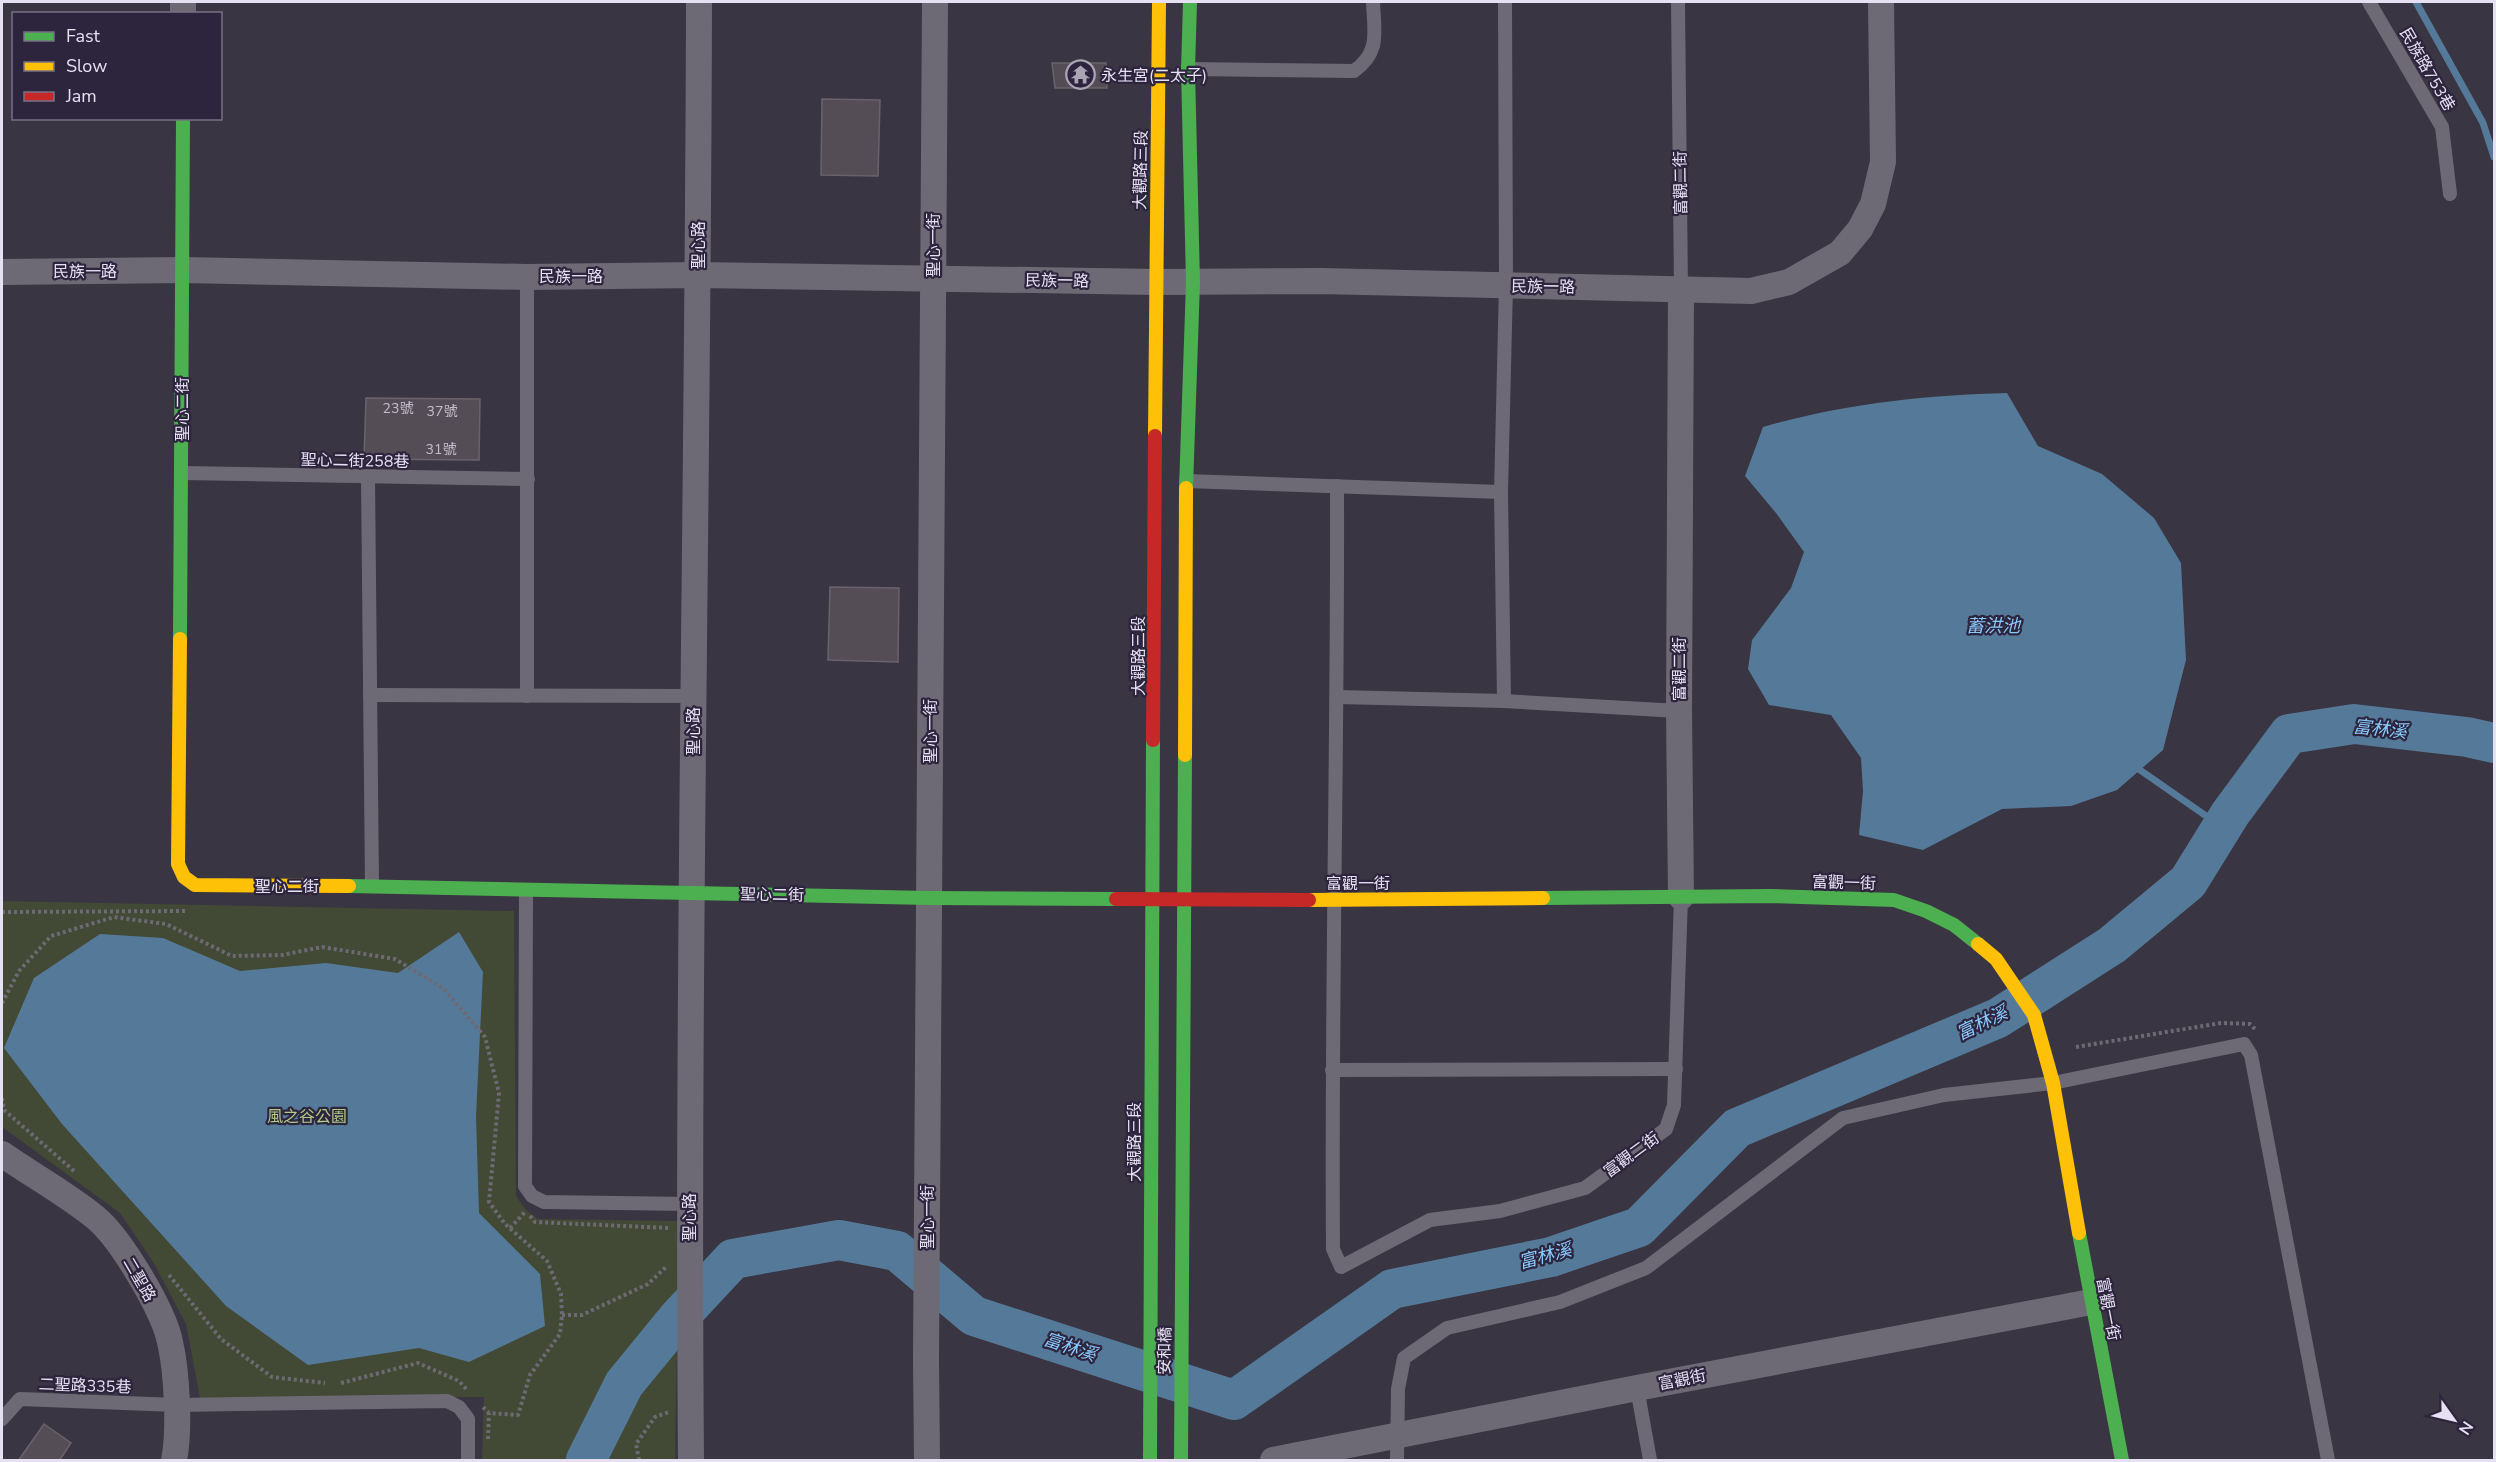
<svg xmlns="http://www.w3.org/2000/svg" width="2496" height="1462" font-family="'Nunito Sans','Noto Sans TC',sans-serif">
<rect width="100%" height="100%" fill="#393542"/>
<path fill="#424935" d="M2 901 514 911 516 1196 526 1210 538 1219 679 1221 675 1460H482L484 1397 200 1398 186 1324 153 1262 120 1213 2 1127Z"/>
<g fill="#557a99">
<path d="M2007 393 2038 446 2102 474 2154 518 2181 563 2186 660 2163 750 2117 790 2071 806 2002 809 1923 850 1859 835 1863 791 1861 758 1831 715 1769 705 1748 669 1752 640 1791 588 1804 552 1776 513 1745 476 1763 427C1843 404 1924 395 2007 393Z"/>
<path d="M459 932 483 972 476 1116 479 1213 540 1274 545 1326 469 1362 419 1348 308 1365 226 1306 62 1124 4 1048 34 978 100 934 163 938 240 971 326 963 398 973Z"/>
</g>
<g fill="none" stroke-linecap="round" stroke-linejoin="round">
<g stroke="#557a99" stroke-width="7">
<path d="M2416 2 2483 123 2494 157"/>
<path d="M2140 770 2222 827"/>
</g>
<path stroke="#557a99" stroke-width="40" d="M586 1460 624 1384 678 1318 733 1259 839 1240 897 1251 974 1316 1234 1400 1392 1289 1551 1257 1639 1227 1737 1128 1998 1018 2112 945 2188 882 2230 814 2289 734 2354 724 2467 737 2494 743"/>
</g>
<g fill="#554d56" stroke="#6a636b" stroke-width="1.5">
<path d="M1052 63H1106L1107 88H1055Z"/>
<path d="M822 99 880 100 878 176 821 175Z"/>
<path d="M366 398 480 399 479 460 364 459Z"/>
<path d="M830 587 899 588 898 662 828 660Z"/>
<path d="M44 1424 71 1443 59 1461H18Z"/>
</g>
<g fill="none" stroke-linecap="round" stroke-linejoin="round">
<g stroke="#6d6a73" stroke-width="4" stroke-dasharray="3 3" stroke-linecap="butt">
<path d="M2 912 185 911"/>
<path d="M2 1003 19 971 51 936 114 917 166 924 232 956 282 955 322 947 395 959 443 988 485 1037 499 1093 489 1202 505 1224 547 1261 561 1294 562 1315 560 1334 530 1375 518 1415 489 1413 483 1407"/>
<path d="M2076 1047 2221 1023 2250 1024 2256 1030"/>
<path d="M2 1098 4 1110 74 1171"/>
<path d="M530 1216 535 1222 669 1228"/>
<path d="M510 1228 526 1211"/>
<path d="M169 1275 221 1339 272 1377 325 1383"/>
<path d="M562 1315H582L648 1284 667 1266"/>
<path d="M341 1383 418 1363 459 1381 467 1390"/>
<path d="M488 1439 489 1413"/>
<path d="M639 1460 636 1444 655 1417 669 1412"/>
</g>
<g stroke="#6e6a75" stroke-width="14">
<path d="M1678 2 1681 290"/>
<path d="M2369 2 2442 127 2450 194"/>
<path d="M1187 69 1354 71C1381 52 1374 31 1373 2"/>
<path d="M182 473 528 479"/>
<path d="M368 477 372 886"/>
<path d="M1186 481 1501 492"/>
<path d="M1337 486C1338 740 1331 994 1333 1249L1341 1267 1430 1220 1500 1211 1585 1188 1666 1129 1674 1105 1681 897"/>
<path d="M370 695 693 696"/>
<path d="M527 696V277"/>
<path d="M1338 697 1504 701 1679 711"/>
<path d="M1504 701 1501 492 1506 285 1505 2"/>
<path d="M526 891 525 1186 532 1196 544 1202 689 1204"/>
<path d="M1332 1070 1676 1069"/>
<path d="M1637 1388 1650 1460"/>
<path d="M2 1419 20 1399 176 1405 447 1401 459 1407 468 1419V1460"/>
<path d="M1397 1460 1398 1389 1404 1358 1447 1328 1560 1302 1646 1268 1843 1118 1944 1095 2053 1083 2244 1044 2251 1055 2328 1460"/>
</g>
<g stroke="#6e6a75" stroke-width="26">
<path d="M183 14V2"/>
<path d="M2 272 183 270 527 277 698 275 1157 282 1321 281 1751 291 1789 282 1840 253 1860 229 1873 204 1883 162 1881 2"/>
<path d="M1681 897 1679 711 1681 290"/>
<path d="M2 1154C32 1175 68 1195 96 1218 121 1239 164 1311 170 1342 177 1373 180 1430 174 1460"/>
<path d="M691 1460C687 974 698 488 699 2"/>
<path d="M927 1460 926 1360 935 2"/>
<path d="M1273 1460 1637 1388 2091 1302"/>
</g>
<g stroke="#4caf50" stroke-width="14">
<path d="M1186 488 1193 282 1188 70 1190 2"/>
<path d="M180 639 183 118"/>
<path d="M349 886 929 898 1116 899"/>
<path d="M1543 898 1770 896 1894 900 1926 911 1954 925 1978 944"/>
<path d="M2079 1233 2122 1460"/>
<path d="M1150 1460 1153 740"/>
<path d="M1181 1460 1185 755"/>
</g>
<g stroke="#ffc107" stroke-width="14">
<path d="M1155 436 1159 2"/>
<path d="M180 639 178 864 184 877 195 885 349 886"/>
<path d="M1185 755 1186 488"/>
<path d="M1309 900 1543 898"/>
<path d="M1978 944 1996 959 2034 1015 2053 1083 2079 1233"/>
</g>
<g stroke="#c62828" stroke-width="14">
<path d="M1153 740 1155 436"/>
<path d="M1116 899 1309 900"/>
</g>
</g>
<defs>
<symbol id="temple-ring" viewBox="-11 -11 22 22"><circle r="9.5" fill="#2d253d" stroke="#a9a5b4" stroke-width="1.5"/><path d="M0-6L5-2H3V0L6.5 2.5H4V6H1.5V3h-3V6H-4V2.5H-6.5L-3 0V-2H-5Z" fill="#a9a5b4"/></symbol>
</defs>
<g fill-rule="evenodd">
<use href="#temple-ring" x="1064" y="58" width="33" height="33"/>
</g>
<g text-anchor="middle" stroke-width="4.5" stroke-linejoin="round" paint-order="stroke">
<g font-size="14" fill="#c2bccb">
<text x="398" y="413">23號</text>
<text x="442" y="416">37號</text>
<text x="441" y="454">31號</text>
</g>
<g font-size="16" fill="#e6e1f2" stroke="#2d253d">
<text transform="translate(2428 69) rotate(60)" y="6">民族路753巷</text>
<text transform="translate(1140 170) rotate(-89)" y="6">大觀路三段</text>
<text transform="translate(1680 183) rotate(-91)" y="6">富觀二街</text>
<text transform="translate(698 245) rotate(-90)" y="6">聖心路</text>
<text transform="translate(933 245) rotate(-90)" y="6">聖心一街</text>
<text x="85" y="277">民族一路</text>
<text x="571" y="282">民族一路</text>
<text transform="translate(1057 280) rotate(1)" y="6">民族一路</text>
<text transform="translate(1543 286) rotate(1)" y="6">民族一路</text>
<text transform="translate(182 409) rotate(-90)" y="6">聖心二街</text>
<text transform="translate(355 460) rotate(1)" y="6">聖心二街258巷</text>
<text transform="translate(1138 656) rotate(-90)" y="6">大觀路三段</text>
<text transform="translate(1679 669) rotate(-90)" y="6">富觀二街</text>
<text transform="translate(693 731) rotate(-90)" y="6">聖心路</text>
<text transform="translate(930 731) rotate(-90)" y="6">聖心一街</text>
<text transform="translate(1844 882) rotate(2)" y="6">富觀一街</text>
<text x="1358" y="889">富觀一街</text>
<text x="287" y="892">聖心二街</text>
<text transform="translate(772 894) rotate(1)" y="6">聖心二街</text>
<text transform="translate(1134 1142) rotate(-90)" y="6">大觀路三段</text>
<text transform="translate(1631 1154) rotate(-36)" y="6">富觀二街</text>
<text transform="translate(689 1217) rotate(-90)" y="6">聖心路</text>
<text transform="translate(927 1217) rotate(-90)" y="6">聖心一街</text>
<text transform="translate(140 1279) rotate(60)" y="6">二聖路</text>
<text transform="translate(2109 1309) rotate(79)" y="6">富觀一街</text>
<text transform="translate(1164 1351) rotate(-89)" y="6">安和橋</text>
<text transform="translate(1682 1379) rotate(-11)" y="6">富觀街</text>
<text transform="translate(85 1385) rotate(2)" y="6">二聖路335巷</text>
</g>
<g font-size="16" fill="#e6e1f2" stroke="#2d253d" text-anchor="start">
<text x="1101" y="81">永生宮(二太子)</text>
</g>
<g font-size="16" fill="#b1cb84" stroke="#2d253d">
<text x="307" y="1122">風之谷公園</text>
</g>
<g font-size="18" font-style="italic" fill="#89cafd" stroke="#2d253d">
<text x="1993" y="632">蓄洪池</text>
<text transform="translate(2380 729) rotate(6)" y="6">富林溪</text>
<text transform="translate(1982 1023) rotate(-26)" y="6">富林溪</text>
<text transform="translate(1545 1256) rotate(-15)" y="6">富林溪</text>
<text transform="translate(1070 1347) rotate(18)" y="6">富林溪</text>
</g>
</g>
<rect width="2496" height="1462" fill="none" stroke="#e6e1f2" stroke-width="6"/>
<rect x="12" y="12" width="210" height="108" fill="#2d253d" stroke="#777085" stroke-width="1.5"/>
<rect x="24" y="32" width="30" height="9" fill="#4caf50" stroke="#777085" stroke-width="1.5"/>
<text x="66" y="42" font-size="18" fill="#e6e1f2">Fast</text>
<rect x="24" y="62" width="30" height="9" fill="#ffc107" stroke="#777085" stroke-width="1.5"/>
<text x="66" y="72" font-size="18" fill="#e6e1f2">Slow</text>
<rect x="24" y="92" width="30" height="9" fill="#c62828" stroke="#777085" stroke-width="1.5"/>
<text x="66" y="102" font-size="18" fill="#e6e1f2">Jam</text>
<g transform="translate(2454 1420) rotate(124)" stroke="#2d253d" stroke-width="4.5" paint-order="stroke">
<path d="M0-4.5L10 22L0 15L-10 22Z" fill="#e6e1f2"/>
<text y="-9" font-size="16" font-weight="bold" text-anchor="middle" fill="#e6e1f2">N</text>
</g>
</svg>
